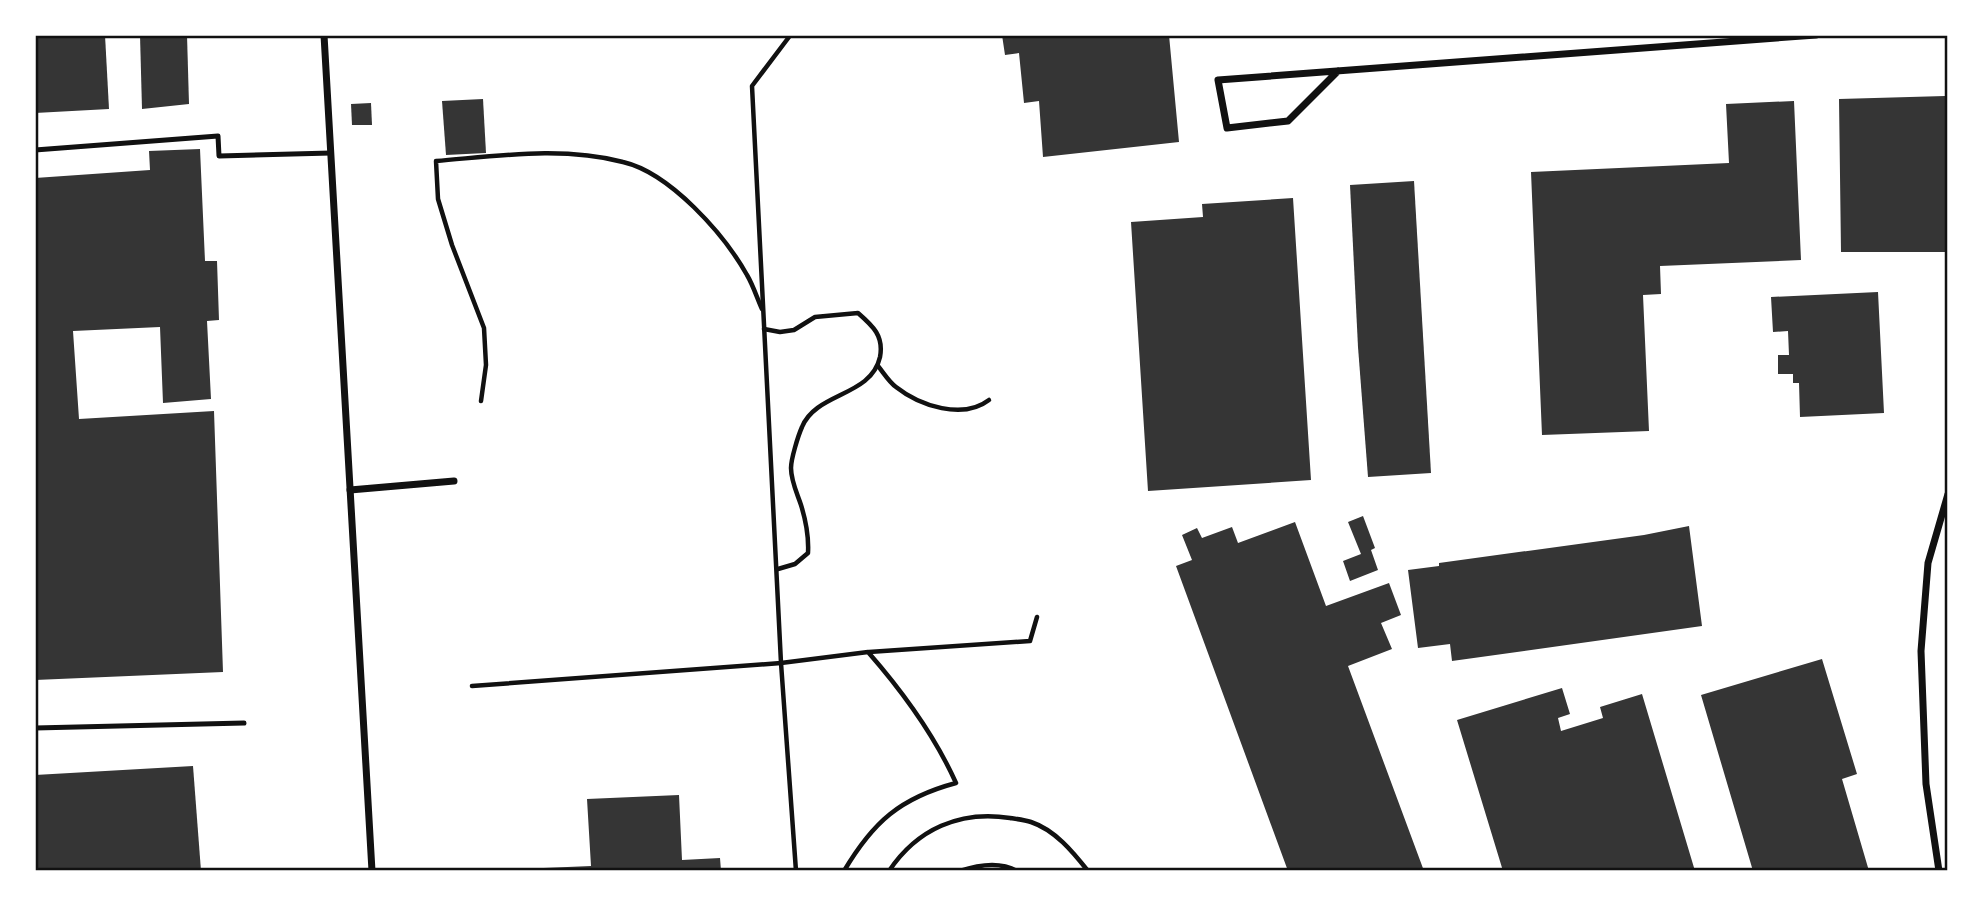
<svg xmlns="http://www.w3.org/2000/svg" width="1983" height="906" font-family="Quicksand,sans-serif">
<rect width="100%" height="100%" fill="#fff"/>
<g fill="#353535">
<path d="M35 35H105L109 109 35 113Z"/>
<path d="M140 35H187L189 104 142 109Z"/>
<path d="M1002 35H1169L1179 142 1043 157 1039 101 1024 103 1019 53 1005 55Z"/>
<path d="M1945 91H1948V252H1841L1839 99 1945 96Z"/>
<path d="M483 99 486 153 446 155 442 101Z"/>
<path d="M1794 101 1801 260 1660 266 1661 294 1643 295 1649 431 1542 435 1531 172 1729 163 1726 104Z"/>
<path d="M371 103 372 125H352L351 104Z"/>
<path d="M200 149 205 261H217L219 320 207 321 211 399 163 403 160 327 73 331 79 419 214 411 223 672 35 680V178L150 170 149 151Z"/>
<path d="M1414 181 1431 473 1368 477 1358 347 1350 185Z"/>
<path d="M1293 198 1311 480 1148 491 1131 222 1203 217 1202 204Z"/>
<path d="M1878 292 1884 413 1800 417 1799 383H1793V374H1778V355H1789L1788 331 1773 332 1771 297Z"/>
<path d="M1363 516 1375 548 1371 550 1378 570 1350 581 1343 561 1361 554 1348 522Z"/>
<path d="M1295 522 1326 606 1389 583 1401 615 1381 623 1392 649 1348 666 1424 871H1288L1176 566 1192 560 1182 535 1197 528 1202 538 1232 527 1238 543Z"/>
<path d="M1689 526 1702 626 1452 661 1450 644 1418 648 1408 570 1439 566V563L1644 535Z"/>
<path d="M1822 659 1857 774 1842 779 1869 871H1753L1701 695Z"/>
<path d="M1562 688 1570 714 1558 718 1561 731 1603 718 1600 707 1642 694 1695 871H1503L1457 720Z"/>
<path d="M193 766 201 871H35V775Z"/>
<path d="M679 795 682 860 720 858 721 871H520V869L591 866 587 799Z"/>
</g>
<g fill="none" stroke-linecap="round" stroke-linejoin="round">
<g stroke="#111" stroke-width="4.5">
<path d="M789 37 752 86 781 663 796 871"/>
<path d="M764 329 780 332 794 330 815 317 858 313C873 326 884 336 880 357 871 397 816 392 802 427 798 436 791 459 791 468 791 481 797 493 801 505 806 521 809 535 808 553L795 564 778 569"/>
<path d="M878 366C883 372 889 382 896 387 920 406 963 420 989 400"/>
<path d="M481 401 486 365 484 328 452 245 438 199 436 161C498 156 562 146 623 162 670 173 724 234 747 275 753 285 757 298 762 309"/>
<path d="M869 652 1030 641 1037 617"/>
<path d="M472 686 781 663 868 652C903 692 934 734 956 783 900 798 873 822 844 871"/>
<path d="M889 871C917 829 960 810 1010 818 1017 819 1025 820 1031 822 1055 830 1073 852 1088 871"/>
<path d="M960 871C978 865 999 861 1017 871"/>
</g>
<g stroke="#111" stroke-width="5">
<path d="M35 150 218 136 219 156 331 153"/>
<path d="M35 728 244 723"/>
</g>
<g stroke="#111" stroke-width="7">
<path d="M324 35 372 871"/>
<path d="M1338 71 1288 121 1227 128 1218 80 1816 35"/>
<path d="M350 490 454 481"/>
<path d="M1939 871 1926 784 1921 651 1928 563 1948 494"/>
</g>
</g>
<rect width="1983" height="906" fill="none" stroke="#ffffff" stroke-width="74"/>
<rect x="37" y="37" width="1909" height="832" fill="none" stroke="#111" stroke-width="2.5"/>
</svg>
